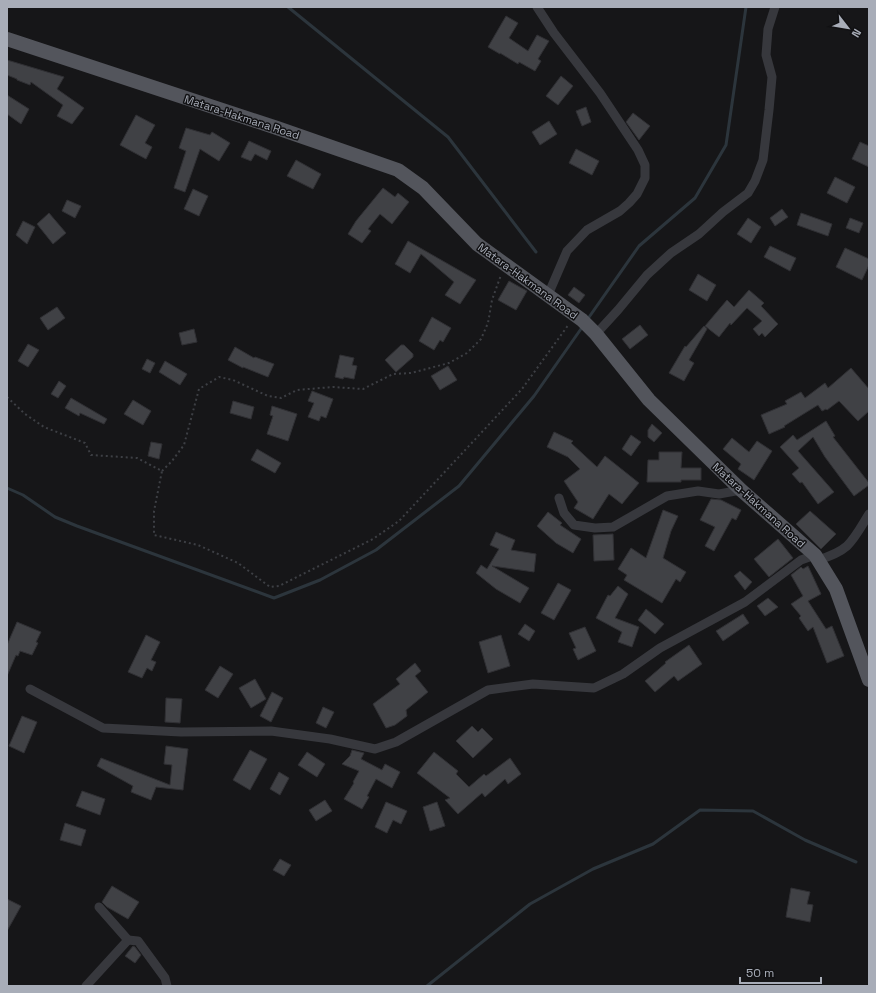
<svg xmlns="http://www.w3.org/2000/svg" width="876" height="993" font-family="'Space Grotesk',sans-serif">
<rect width="100%" height="100%" fill="#161618"/>
<g fill="none" stroke-linecap="round" stroke-linejoin="round">
<g stroke="#2c353c" stroke-width="3">
<path d="M288 7 448 137 536 252"/>
<path d="M587 320 639 246 695 198 726 145 746 7"/>
<path d="M7 488 23 495 55 517 77 526 274 598 320 580 376 550 459 486 534 396 583 326"/>
<path d="M427 986 530 904 593 869 653 844 700 810 753 811 805 840 856 862"/>
</g>
</g>
<g fill="#404145" stroke="#303034">
<path d="M506 16 518 23 509 38 528 51 537 35 549 41 538 59 541 61 535 71 519 62 518 64 500 53V54L488 47Z"/>
<path d="M7 60 64 77 57 89 84 108 72 124 57 116 63 105 31 82 30 85 17 80V79L7 75Z"/>
<path d="M561 76 573 86 558 105 546 96Z"/>
<path d="M7 95 29 109 21 124 7 114Z"/>
<path d="M586 107 591 122 582 126 576 111Z"/>
<path d="M633 113 650 126 639 140 626 122Z"/>
<path d="M136 115 155 125 145 143 152 147 146 159 120 145Z"/>
<path d="M549 121 557 134 540 145 532 132Z"/>
<path d="M186 128 210 135 212 132 230 143 219 161 200 149 185 192 174 188 186 151 179 148Z"/>
<path d="M249 141 271 151 267 160 255 154 251 161 241 157Z"/>
<path d="M860 142 869 146V167L852 159Z"/>
<path d="M576 149 599 161 592 175 569 163Z"/>
<path d="M296 160 321 174 313 189 287 176Z"/>
<path d="M835 177 855 187 847 203 827 193Z"/>
<path d="M383 188 395 197 398 193 409 202 392 224 380 214 368 229 371 231 362 243 348 234 356 221Z"/>
<path d="M193 189 208 196 199 216 184 209Z"/>
<path d="M67 200 81 206 75 218 62 211Z"/>
<path d="M782 209 788 217 775 226 770 218Z"/>
<path d="M49 213 66 233 53 244 37 224Z"/>
<path d="M801 213 832 224 828 236 797 225Z"/>
<path d="M748 218 761 227 751 243 737 234Z"/>
<path d="M850 218 863 223 859 233 846 228Z"/>
<path d="M23 221 35 227 27 244 16 235Z"/>
<path d="M408 241 476 280 460 304 445 295 454 282 421 254 410 273 395 264Z"/>
<path d="M770 246 796 258 790 271 764 257Z"/>
<path d="M845 248 869 259V265L862 280 836 267Z"/>
<path d="M698 274 716 285 707 301 689 290Z"/>
<path d="M509 281 527 291 516 310 498 300Z"/>
<path d="M574 287 585 295 579 303 568 295Z"/>
<path d="M749 290 764 303 761 306 778 324 765 337 762 333 759 336 753 329 762 321 747 308 731 325 730 323 719 337 705 326 727 300 734 307Z"/>
<path d="M57 307 65 318 48 330 40 318Z"/>
<path d="M432 317 451 328 443 342 440 340 434 350 419 341Z"/>
<path d="M640 325 648 335 630 349 622 339Z"/>
<path d="M704 326 707 329 689 360 694 363 684 381 669 373 685 346 686 347Z"/>
<path d="M194 329 197 342 182 345 179 333Z"/>
<path d="M28 344 39 350 28 367 18 361Z"/>
<path d="M401 345H404L413 354V357L396 372 385 360Z"/>
<path d="M235 347 254 358 255 357 274 364 268 377 243 367V368L228 360Z"/>
<path d="M340 355 354 358 352 365 357 366 354 379 344 377 343 379 335 377Z"/>
<path d="M147 359 155 363 150 373 142 369Z"/>
<path d="M165 361 187 374 180 385 159 372Z"/>
<path d="M448 366 457 380 440 390 431 376Z"/>
<path d="M851 368 869 389V411L858 421 839 401 827 410 826 409 822 411 818 405 784 426 785 427 769 434 761 415 787 404 785 401 801 392 805 398 825 383 828 388Z"/>
<path d="M59 381 66 386 58 398 51 394Z"/>
<path d="M312 391 333 399 326 418 321 416 319 421 308 417 314 403 308 401Z"/>
<path d="M71 398 107 419 104 424 80 413 79 416 65 408Z"/>
<path d="M133 400 151 411 143 425 124 414Z"/>
<path d="M233 401 254 407 251 419 230 413Z"/>
<path d="M272 406 297 414 288 441 267 434 273 416 270 415Z"/>
<path d="M826 421 835 436 833 437 869 483V485L854 496 825 457 813 437 798 451 834 492 818 504 802 482 800 483 792 474 799 468 780 447 793 435 797 440Z"/>
<path d="M652 424 662 433 654 442 648 437V430Z"/>
<path d="M554 432 573 441 571 443 597 467 605 456 639 483 622 504 609 494 593 519 574 508 578 502 564 481 580 469 568 457 547 447Z"/>
<path d="M631 435 641 442 631 456 622 449Z"/>
<path d="M732 438 749 452 757 441 772 451 754 480 738 469 741 464 723 449Z"/>
<path d="M151 442 162 444 159 459 148 456Z"/>
<path d="M257 449 281 463 275 473 251 460Z"/>
<path d="M659 452H682L681 468H701V480H681V482H647L648 460H659Z"/>
<path d="M711 499 721 500 741 510 736 520 732 518 714 551 705 546 715 527 700 520Z"/>
<path d="M663 510 678 516 671 531 663 558 686 572 680 582 676 579 662 603 624 580 627 575 618 569 631 548 646 558Z"/>
<path d="M810 511 836 534 821 549 796 524Z"/>
<path d="M548 512 562 523 560 525 581 539 573 553 556 543 537 526Z"/>
<path d="M496 532 515 540 511 550 536 554 534 572 492 566 529 588 520 603 496 589 476 573 481 565 487 569 499 549 490 545Z"/>
<path d="M613 534 614 560 594 561 593 535Z"/>
<path d="M778 539 793 558 769 577 754 559Z"/>
<path d="M808 566 821 594 808 601 826 629 832 626 844 656 827 663 813 627 808 631 799 618 801 616 791 604 803 596 791 575 801 567 803 569Z"/>
<path d="M740 571 752 582 745 590 734 576Z"/>
<path d="M558 583 571 590 554 620 541 613Z"/>
<path d="M618 586 628 594 615 618 639 627 632 647 618 642 622 632 596 618 608 595 610 596Z"/>
<path d="M768 598 778 607 765 616 757 606Z"/>
<path d="M646 609 664 624 655 634 638 620Z"/>
<path d="M743 614 749 623 723 641 716 631Z"/>
<path d="M17 622 41 632 36 642 38 643 32 655 20 651 18 656 16 655 7 676V645Z"/>
<path d="M525 624 535 631 529 641 518 634Z"/>
<path d="M585 627 596 651 578 660 573 649 576 648 569 633Z"/>
<path d="M146 635 160 642 151 660 156 662 152 671 147 668 142 678 128 672Z"/>
<path d="M501 635 510 666 488 673 479 642Z"/>
<path d="M689 645 702 664 678 681 674 676 655 692 645 681 666 663 665 662Z"/>
<path d="M415 663 421 671 415 676 428 692 406 710 407 716 395 725 386 728 373 704 400 684 396 679Z"/>
<path d="M220 666 233 674 218 698 205 690Z"/>
<path d="M255 679 266 699 251 708 239 688Z"/>
<path d="M272 692 283 698 271 722 260 716Z"/>
<path d="M166 698 182 699 180 723 165 722Z"/>
<path d="M323 707 334 712 326 728 316 723Z"/>
<path d="M22 716 37 722 24 753 9 746Z"/>
<path d="M472 726 478 732 482 728 493 739 473 758 456 741Z"/>
<path d="M166 746 188 749 183 790 156 787 151 800 131 792 133 786 97 766 101 758 170 785 172 765 164 764Z"/>
<path d="M250 750 267 759 250 790 233 780Z"/>
<path d="M352 750 364 753 361 759 382 770 385 764 400 772 392 788 376 779 367 796 369 797 362 809 344 799 354 783 353 782 359 771 342 764 350 756Z"/>
<path d="M307 752 325 764 317 777 298 765Z"/>
<path d="M434 752 458 771 456 774 469 787 484 774 486 776 510 758 521 774 508 784 505 779 485 797 482 793 458 814 445 800 450 798 417 773Z"/>
<path d="M279 772 289 778 280 795 270 789Z"/>
<path d="M82 791 105 799 100 815 76 806Z"/>
<path d="M325 800 332 811 316 821 309 810Z"/>
<path d="M386 802 407 811 401 824 393 820 387 833 375 827Z"/>
<path d="M437 802 445 826 430 831 423 807Z"/>
<path d="M65 823 86 830 81 846 60 840Z"/>
<path d="M280 859 291 865 284 876 273 870Z"/>
<path d="M112 886 139 902 128 919 107 907 102 902Z"/>
<path d="M791 888 810 892 807 904 813 905 810 922 786 917Z"/>
<path d="M7 899 21 906 7 931Z"/>
<path d="M133 946 135 947 141 955 135 963 125 956Z"/>
</g>
<g fill="none" stroke-linecap="round" stroke-linejoin="round">
<g stroke="#3d3f44" stroke-width="2" stroke-dasharray="2 3" stroke-linecap="butt">
<path d="M7 397 25 414 44 427 85 443 91 455 137 458 162 471 154 511V535L198 545 238 563 270 587 279 586 373 539 399 521 522 389 569 324"/>
<path d="M162 471 172 461 184 445 199 389 219 377 233 380 268 396 281 398 297 390 333 387 363 389 393 374 411 373 449 363 467 353 481 339 488 323 492 300 501 275"/>
</g>
<g stroke="#37383d" stroke-width="9">
<path d="M537 7 554 33 600 93 638 150 645 165V178L637 194 629 203 620 211 587 230 567 251 548 295"/>
<path d="M596 334 618 310 647 275 671 253 699 234 723 212 748 193 755 181 763 160 769 110 772 77 766 55 768 29 775 7"/>
<path d="M559 498 564 513 574 525 595 528 613 527 667 496 698 491 719 494 741 490"/>
<path d="M818 560C828 557 839 553 847 546 856 537 862 525 869 514"/>
<path d="M30 689 103 728 181 732 271 731 330 739 375 749 396 742 488 690 533 684 594 688 623 674 660 648 745 602 801 560 815 555"/>
<path d="M128 940 138 941 165 978 167 986"/>
<path d="M86 986 128 940 99 907"/>
</g>
<path stroke="#53555c" stroke-width="14" d="M7 39 277 128 398 170 423 188 477 244 582 320 596 334 649 400 741 490 815 555 836 589 869 680"/>
</g>
<g text-anchor="middle" stroke-width="3" stroke-linejoin="round" paint-order="stroke">
<g font-size="11" fill="#a8adb8" stroke="#111113">
<text transform="translate(242 117) rotate(18)" y="4">Matara-Hakmana Road</text>
<text transform="translate(528 281) rotate(36)" y="4">Matara-Hakmana Road</text>
<text transform="translate(759 505) rotate(42)" y="4">Matara-Hakmana Road</text>
</g>
</g>
<rect width="876" height="993" fill="none" stroke="#a8adb8" stroke-width="16"/>
<g transform="translate(848 28) rotate(121)" stroke="#111113" stroke-width="3" paint-order="stroke">
<path d="M0-3L7 15L0 10L-7 15Z" fill="#a8adb8"/>
<text y="-6" font-size="11" font-weight="bold" text-anchor="middle" fill="#a8adb8">N</text>
</g>
<path d="M740 977v6h81v-6" fill="none" stroke="#a8adb8" stroke-width="2"/>
<text x="746" y="977" font-size="12" fill="#a8adb8" stroke="#111113" stroke-width="3" paint-order="stroke">50 m</text>
</svg>
